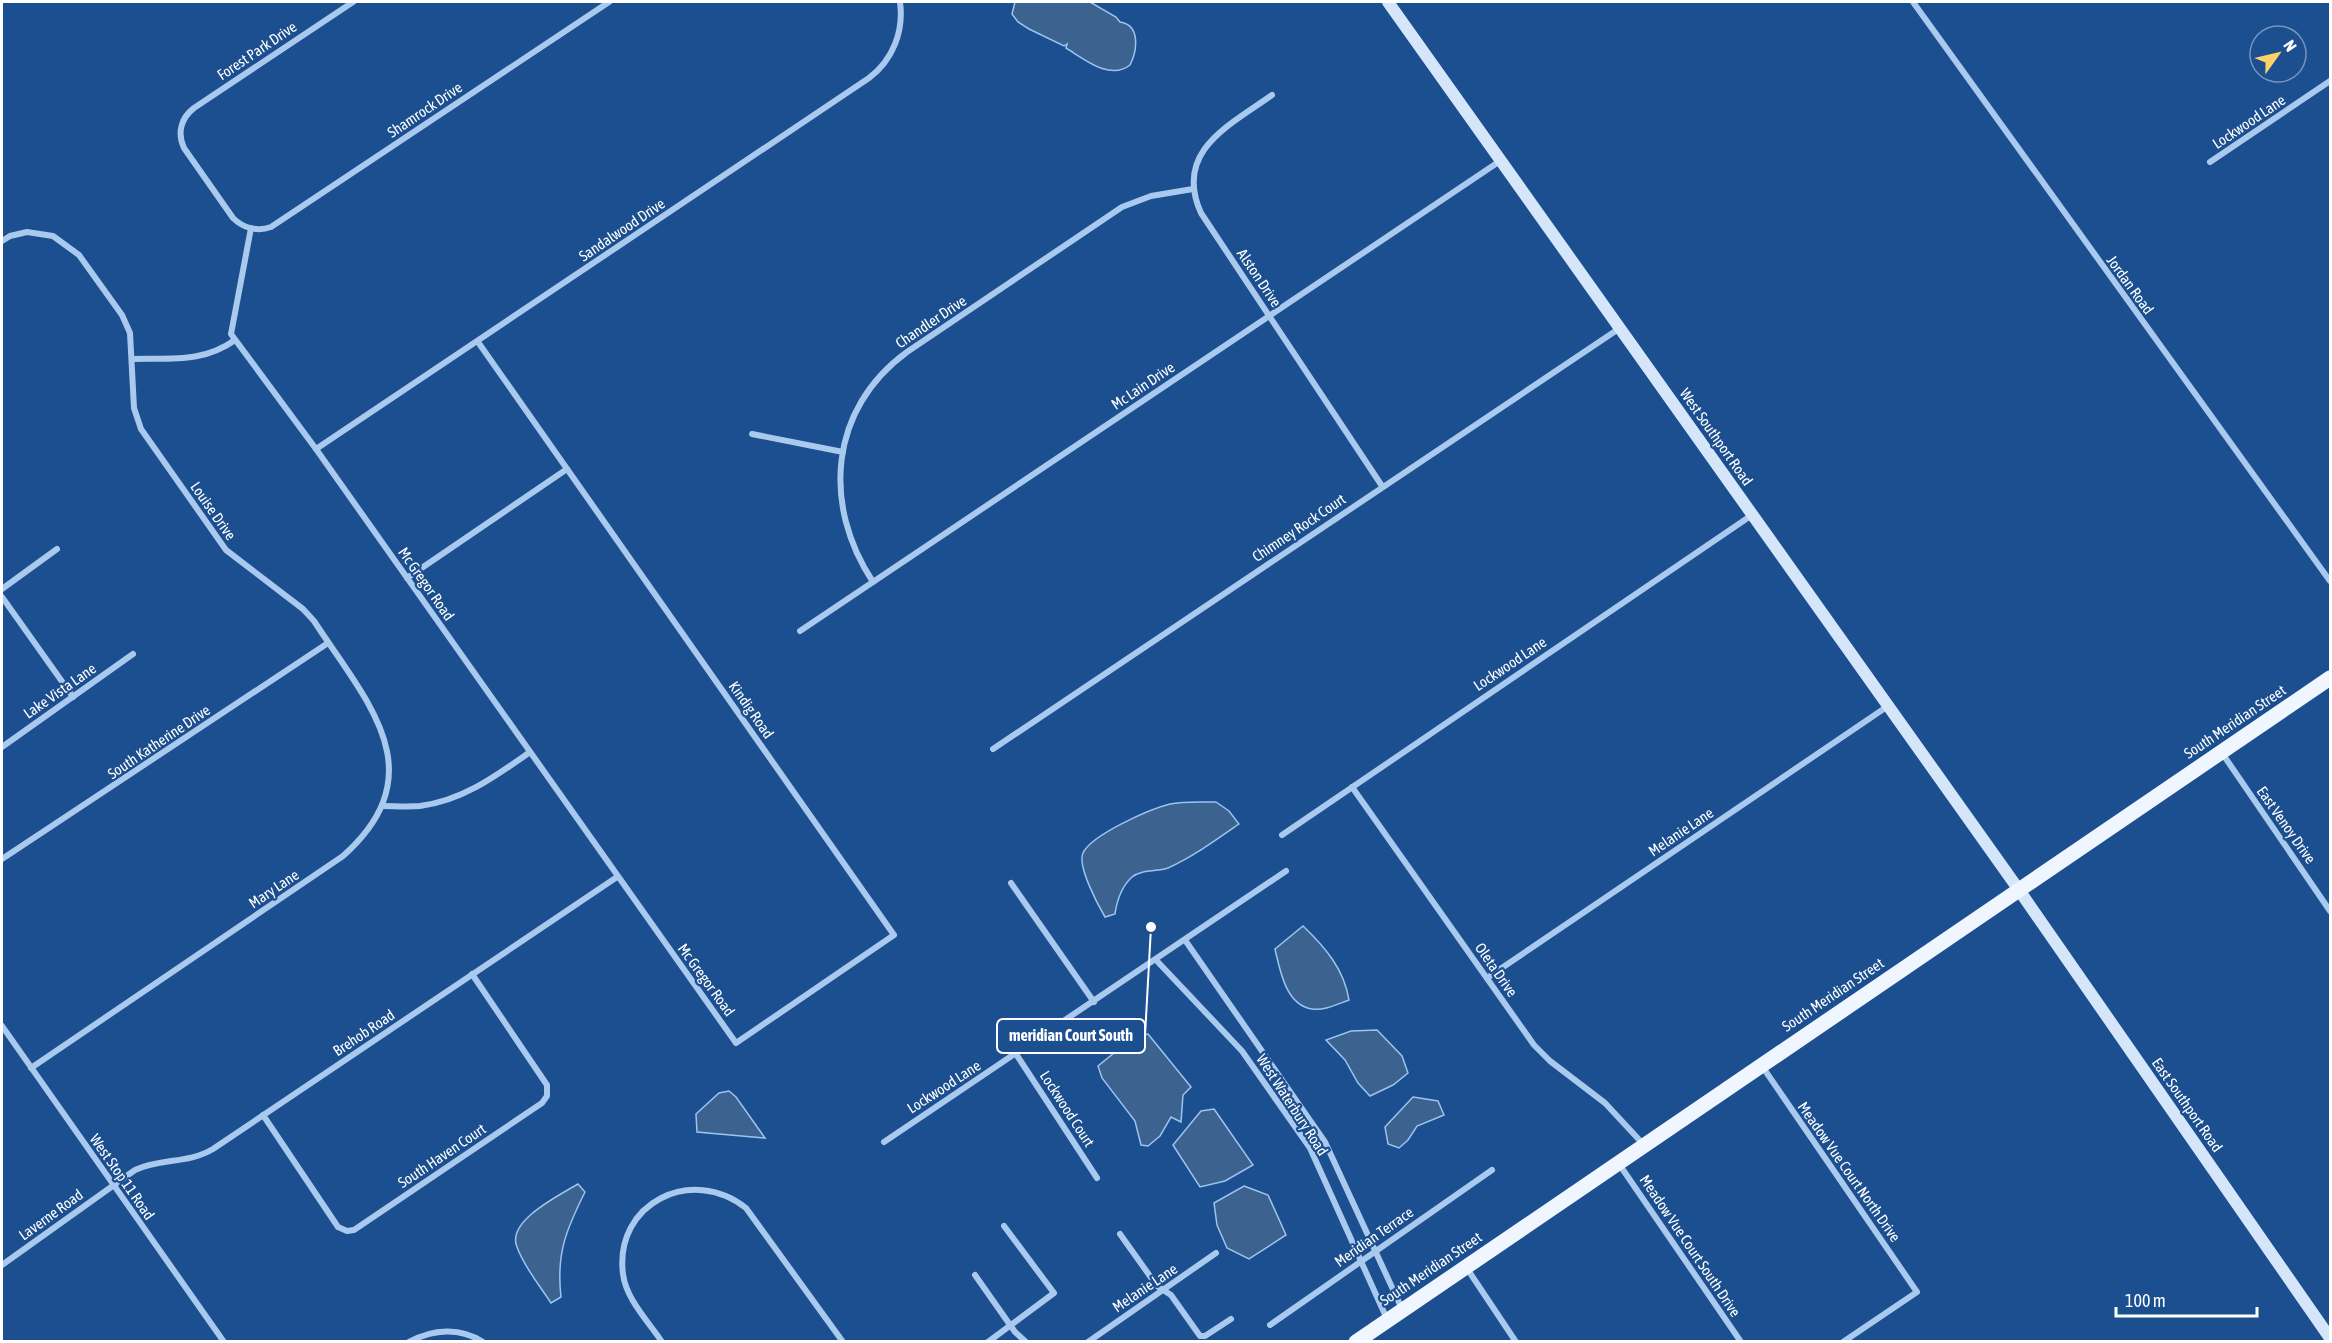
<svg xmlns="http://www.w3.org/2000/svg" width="2332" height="1343" font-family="'Asap Condensed',sans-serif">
<rect width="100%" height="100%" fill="#1b4f8f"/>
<g fill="#3c6290" stroke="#9cc4f0" stroke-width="1.5">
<path d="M1015 2H1090L1116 17 1120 22C1141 25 1137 51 1130 65 1110 81 1084 59 1066 48L1067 44 1064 46 1029 29 1018 22 1012 14Z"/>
<path d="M1216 802 1229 811 1239 824C1216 840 1194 856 1168 868 1157 872 1142 869 1132 877 1121 887 1117 900 1115 914L1105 917C1098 905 1077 866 1083 853 1091 835 1150 809 1170 804 1184 801 1201 802 1216 802Z"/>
<path d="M1303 926C1325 947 1344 969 1349 1000 1338 1004 1324 1011 1312 1009 1286 1005 1280 971 1275 949Z"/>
<path d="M1377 1030 1402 1056 1408 1073 1393 1085 1370 1096 1358 1083 1345 1060 1326 1040 1351 1031Z"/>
<path d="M1148 1034 1191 1087 1183 1095 1181 1122 1171 1117 1160 1136 1148 1146 1141 1145 1135 1121 1102 1078 1098 1066 1135 1036Z"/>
<path d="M729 1091 736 1097 765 1138 697 1132 696 1114 719 1093Z"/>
<path d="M1413 1097 1438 1101 1444 1115 1417 1126 1408 1140 1399 1148 1388 1144 1385 1127Z"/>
<path d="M1214 1109 1253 1165 1225 1181 1200 1187 1173 1145 1201 1111Z"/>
<path d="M578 1184 585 1192C566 1230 556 1254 561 1297L551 1303C540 1286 524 1267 517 1247 506 1221 560 1195 578 1184Z"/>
<path d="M1244 1186 1268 1195 1286 1235 1249 1259 1227 1248 1217 1225 1214 1203Z"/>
</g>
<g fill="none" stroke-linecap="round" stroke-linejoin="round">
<g stroke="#a9c9ee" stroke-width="6">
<path d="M353 2 194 108C181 118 177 133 184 148L233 218C243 228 257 232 271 227L609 2"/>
<path d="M1913 2 2330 581"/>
<path d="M1272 95C1230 125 1173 151 1201 213L1382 486"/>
<path d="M2210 162 2330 81"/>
<path d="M251 228 231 334 316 449 736 1043 894 935 478 342"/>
<path d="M2 241 10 236 27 232 53 236 79 255 122 315 130 333 134 408 141 429 226 550 303 609 314 621C366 701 437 772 343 856L31 1068"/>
<path d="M132 359C171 358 203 363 235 340"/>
<path d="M752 434 843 452"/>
<path d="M316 449 869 78C893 60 904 31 900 2"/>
<path d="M407 578 567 469"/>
<path d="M873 582C822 505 829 409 907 352L1122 207 1151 196 1193 189"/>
<path d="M2 589 57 549"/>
<path d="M2 597 73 697"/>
<path d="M800 631 1500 161"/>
<path d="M2 747 133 654"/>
<path d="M993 749 1620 328"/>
<path d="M2222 753 2330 911"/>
<path d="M1352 787 1534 1045 1550 1061 1605 1103 1644 1145"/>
<path d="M382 806C394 806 407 807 420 806 462 801 496 776 530 752"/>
<path d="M1282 835 1752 515"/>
<path d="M2 859 328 643"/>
<path d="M1011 883 1094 1002"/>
<path d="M1185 940 1325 1142 1402 1309"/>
<path d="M1156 960 1242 1051 1310 1148 1387 1319"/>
<path d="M1487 978 1888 706"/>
<path d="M2 1026 224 1342"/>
<path d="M1016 1054 1097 1178"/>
<path d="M1762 1066 1917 1292 1843 1342"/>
<path d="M263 1115 338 1227 347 1231 354 1230 542 1103 547 1096V1085L472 974"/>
<path d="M884 1142 1286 871"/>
<path d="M1619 1164 1741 1342"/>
<path d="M1120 1234 1157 1286 1171 1295 1200 1336H1205L1231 1319"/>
<path d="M2 1265 135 1170C160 1158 188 1164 213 1149L617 877"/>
<path d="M1466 1267 1516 1342"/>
<path d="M975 1275 1015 1332 1026 1342"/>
<path d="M1270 1325 1492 1170"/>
<path d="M409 1342C433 1329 460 1327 483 1342"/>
<path d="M662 1342C648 1321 626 1299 623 1274 614 1203 692 1165 746 1208L843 1342"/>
<path d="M988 1342 1054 1293 1004 1226"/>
<path d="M1088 1342 1216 1253"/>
</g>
<path stroke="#d6e6fa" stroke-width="12" d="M1388 2 2019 890 2330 1338"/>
<path stroke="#f0f6ff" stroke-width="15" d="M1356 1342 2330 678"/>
</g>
<g text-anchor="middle" stroke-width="4.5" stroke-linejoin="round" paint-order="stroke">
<g font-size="15" fill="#fff" stroke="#1b4f8f">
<text transform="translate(257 51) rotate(-34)" y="5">Forest Park Drive</text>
<text transform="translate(425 110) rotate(-34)" y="5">Shamrock Drive</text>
<text transform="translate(2249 122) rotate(-34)" y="5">Lockwood Lane</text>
<text transform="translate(622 230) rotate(-34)" y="5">Sandalwood Drive</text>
<text transform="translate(1259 278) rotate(56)" y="5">Alston Drive</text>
<text transform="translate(2130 285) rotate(54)" y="5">Jordan Road</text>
<text transform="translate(931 322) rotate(-34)" y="5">Chandler Drive</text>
<text transform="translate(1143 386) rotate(-34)" y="5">Mc Lain Drive</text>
<text transform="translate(1716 437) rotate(55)" y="5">West Southport Road</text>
<text transform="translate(213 511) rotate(55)" y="5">Louise Drive</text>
<text transform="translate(1299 528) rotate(-34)" y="5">Chimney Rock Court</text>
<text transform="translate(426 584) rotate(55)" y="5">Mc Gregor Road</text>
<text transform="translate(1510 664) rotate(-34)" y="5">Lockwood Lane</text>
<text transform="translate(60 691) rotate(-35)" y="5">Lake Vista Lane</text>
<text transform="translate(751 710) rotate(55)" y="5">Kindig Road</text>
<text transform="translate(2235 722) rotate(-34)" y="5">South Meridian Street</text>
<text transform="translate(159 742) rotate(-34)" y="5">South Katherine Drive</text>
<text transform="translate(2286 825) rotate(55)" y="5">East Venoy Drive</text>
<text transform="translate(1681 832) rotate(-34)" y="5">Melanie Lane</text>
<text transform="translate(274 889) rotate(-34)" y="5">Mary Lane</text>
<text transform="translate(1496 970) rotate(55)" y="5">Oleta Drive</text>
<text transform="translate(706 980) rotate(54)" y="5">Mc Gregor Road</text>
<text transform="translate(1833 995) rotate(-34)" y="5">South Meridian Street</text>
<text transform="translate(364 1033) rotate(-34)" y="5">Brehob Road</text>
<text transform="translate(944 1087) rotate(-33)" y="5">Lockwood Lane</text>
<text transform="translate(1292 1105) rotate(57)" y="5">West Waterbury Road</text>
<text transform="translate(2187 1105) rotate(55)" y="5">East Southport Road</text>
<text transform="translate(1067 1109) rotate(57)" y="5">Lockwood Court</text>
<text transform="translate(442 1156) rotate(-34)" y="5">South Haven Court</text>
<text transform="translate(1849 1172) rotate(55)" y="5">Meadow Vue Court North Drive</text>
<text transform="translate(122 1177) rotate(55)" y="5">West Stop 11 Road</text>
<text transform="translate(51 1215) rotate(-36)" y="5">Laverne Road</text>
<text transform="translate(1374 1237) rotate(-35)" y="5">Meridian Terrace</text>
<text transform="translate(1690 1246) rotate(56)" y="5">Meadow Vue Court South Drive</text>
<text transform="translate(1431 1269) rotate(-34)" y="5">South Meridian Street</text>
<text transform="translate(1145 1288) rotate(-34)" y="5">Melanie Lane</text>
</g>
</g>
<path fill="none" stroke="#fff" stroke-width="2" d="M1151 927L1145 1036"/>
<circle fill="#fff" stroke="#1b4f8f" stroke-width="2" cx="1151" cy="927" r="6"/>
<rect fill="#1b4f8f" stroke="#fff" stroke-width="2" x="997" y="1019" width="148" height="34" rx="6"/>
<g font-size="16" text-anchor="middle" font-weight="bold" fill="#fff">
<text x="1071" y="1041">meridian Court South</text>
</g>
<rect width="2332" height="1343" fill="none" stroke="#ffffff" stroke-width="6"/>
<g transform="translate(2278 54) rotate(56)"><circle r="28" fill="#1b4f8f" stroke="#7695bc" stroke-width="1.5"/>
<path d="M0-4.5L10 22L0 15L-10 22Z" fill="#ffd166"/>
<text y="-9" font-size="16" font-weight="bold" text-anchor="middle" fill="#ffffff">N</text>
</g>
<path d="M2116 1307v9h141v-9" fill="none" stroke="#ffffff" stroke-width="3"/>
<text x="2125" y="1307" font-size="18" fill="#ffffff" stroke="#1b4f8f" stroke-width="4.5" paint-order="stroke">100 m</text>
</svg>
